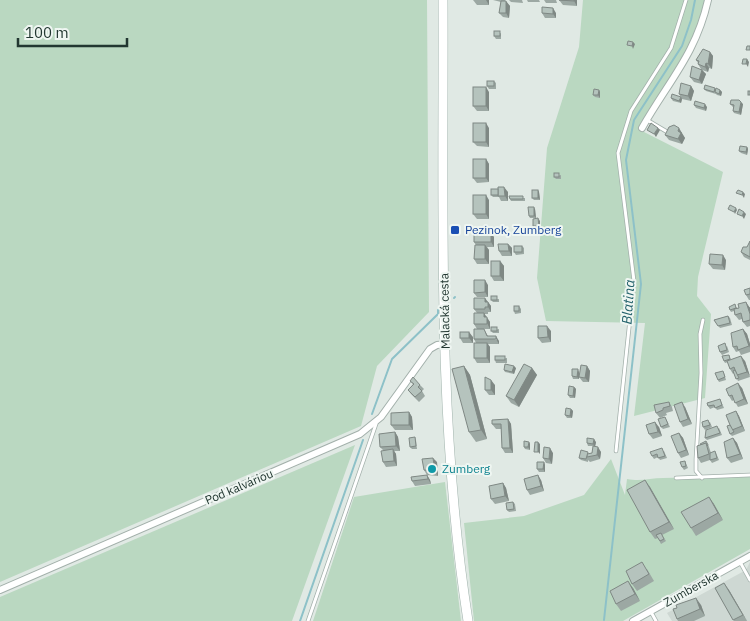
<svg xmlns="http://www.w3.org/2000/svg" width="750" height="621" font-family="'IBM Plex Sans',sans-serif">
<rect width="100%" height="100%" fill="#e0e9e4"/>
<path fill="#ced8d3" d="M750 562V621H672L667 613 746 570Z"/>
<g fill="#bad8c1">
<path d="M0 0H427L429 312 377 366 361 426 0 582Z"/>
<path d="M583 0H707L696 39 642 128 644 132 723 172 698 277 697 296 711 314 705 398 634 416 645 323 546 321 537 278 547 148 579 47Z"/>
<path d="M355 445 292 621H0V597Z"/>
<path d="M611 459 625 495 627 479C641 482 650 478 663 478 692 477 721 477 750 475V549L623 621H474L464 523 524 516 584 495Z"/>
<path d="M445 482 461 621H313L354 497Z"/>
</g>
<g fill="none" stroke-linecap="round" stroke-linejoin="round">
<g stroke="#8dc1c8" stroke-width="2">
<path d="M454 298 455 297"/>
<path d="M372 414 392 359 438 314V310"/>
<path d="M604 620 641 284 626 160 634 120 682 46 691 20 695 0"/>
<path d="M300 621 363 440"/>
</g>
<defs>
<g id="lane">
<path d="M647 120 669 133"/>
<path d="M616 451 634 281 618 153 631 111 671 48 686 0"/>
<path d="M676 478 750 475"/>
<path d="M702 478 696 471V459L701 373 700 334 703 320"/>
<path d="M740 562 750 580"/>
<path d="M651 612 656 621"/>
<path d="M308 621 376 424"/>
</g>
<g id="street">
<path d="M642 128C668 82 696 54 708 0"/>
<path d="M0 590 360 434 381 417 430 349 437 345 446 344"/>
<path d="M633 621 750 556"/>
</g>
<path id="secondary" d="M443 0C444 207 436 416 468 621"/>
</defs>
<use href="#lane" stroke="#a3b0ab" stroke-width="4.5"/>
<use href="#street" stroke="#a3b0ab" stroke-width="8"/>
<use href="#secondary" stroke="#a0b3ac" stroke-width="10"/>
<use href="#lane" stroke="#fff" stroke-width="3"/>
<use href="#street" stroke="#fff" stroke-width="6"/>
<use href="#secondary" stroke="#fff" stroke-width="9"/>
</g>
<g fill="#9ca8a3">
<path d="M473 0H489V5H477Z"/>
<path d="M493 0H505V1L510 6 509 18 503 17 499 13 501 2Z"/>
<path d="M509 0H522L523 3 511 2Z"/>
<path d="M527 0H539L540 2H528Z"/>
<path d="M544 0H556L557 3H546Z"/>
<path d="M559 0H577V6L563 5Z"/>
<path d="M542 13H556V18H545Z"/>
<path d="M501 33V39H496L494 36Z"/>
<path d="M710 52 713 56 712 69 709 68 708 72 702 70 706 74 702 84 694 82 690 77 701 69 698 64V63L696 60Z"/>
<path d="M494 81 496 83V89H489L487 86Z"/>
<path d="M691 86 694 91 691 101 682 99 679 94Z"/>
<path d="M704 89H716L720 90 722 92 721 96 717 95 716 94 706 91Z"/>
<path d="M599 90 600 92V98L595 97 593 95Z"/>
<path d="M489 92V111H477L473 106Z"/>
<path d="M681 97 682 99 681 103 673 101 671 98Z"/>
<path d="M730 104H743L741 115 734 113 733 111V107Z"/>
<path d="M694 105 707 107 706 111 696 108Z"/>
<path d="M489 128V147L477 146 473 142Z"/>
<path d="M682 132V134L685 138 682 144 669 140 665 135Z"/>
<path d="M747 147 748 149 747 155 741 153 739 151Z"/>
<path d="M486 159 489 164V182L477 183 473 178Z"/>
<path d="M561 175V179H556L554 177Z"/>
<path d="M498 189 508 192V201H501L499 197H493L491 195Z"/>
<path d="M538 190 539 192 540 200H534L532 198Z"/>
<path d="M525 198V201H511L510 199Z"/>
<path d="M489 200V219H477L473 214Z"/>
<path d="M535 209 536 218H530L529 216Z"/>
<path d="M540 221V228H535L533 226Z"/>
<path d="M494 237V247H487L489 250V264H477L474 259 476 245 474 242Z"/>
<path d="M750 241V260L744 257 741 252 747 247Z"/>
<path d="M508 244 512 248V256H502L499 251Z"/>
<path d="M522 246 524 248V254L516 255 514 252Z"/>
<path d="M726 260 725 270 713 269 709 264Z"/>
<path d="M500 261 504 266V281H494L491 276Z"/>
<path d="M488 285V297H477L474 293Z"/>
<path d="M750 288V300H749L746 295Z"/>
<path d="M499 299V302H493L491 300Z"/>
<path d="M487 302H488L491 306V312H488V314H484L490 322V329H484L488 336 499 341V344H488L490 347V363H477L474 358 476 343 474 339 477 329 474 324 477 313 474 309Z"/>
<path d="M519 306 521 309V313L515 314 514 311Z"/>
<path d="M737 307V308L750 307V326L747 327 743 322 742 319 739 320 735 315 734 311 731 312 730 310Z"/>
<path d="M728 316 730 318 732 325 720 328 714 320Z"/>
<path d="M499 329V333H493L491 331Z"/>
<path d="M743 329 747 334 750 344V352L741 355 739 351 736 352 733 347Z"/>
<path d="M551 331V342L542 343 538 338Z"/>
<path d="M473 337V343H463L460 338Z"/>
<path d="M727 346 729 352 722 355 720 352Z"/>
<path d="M729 355 731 360 745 361 750 377 738 381 734 373 733 374 730 369 728 362 725 363 724 361Z"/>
<path d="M507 358V363H496L495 360Z"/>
<path d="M464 366 470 375 487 439 476 442 469 432Z"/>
<path d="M587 366 590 371 589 382H583L579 377Z"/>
<path d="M516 368 514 374 505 372 504 370Z"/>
<path d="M532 368 537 375 519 407 511 403 506 396Z"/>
<path d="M579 372V379H573L572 376Z"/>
<path d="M724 373 726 380 719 382 718 380Z"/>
<path d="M410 381 420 385 424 389 422 391 425 396 419 402 411 394 408 390 413 384Z"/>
<path d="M495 385V395H489L485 390Z"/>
<path d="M574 387 576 389 575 398H570L568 395Z"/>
<path d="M742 388 748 404 738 407 734 400 732 401 729 396Z"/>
<path d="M720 399 724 408 717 410 715 407 710 409 708 406Z"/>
<path d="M669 402 672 407 673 411 666 413 667 415 660 418 656 413Z"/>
<path d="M685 407 692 424 683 427 680 422Z"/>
<path d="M571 409 573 411 572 418H567L565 415Z"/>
<path d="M736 411 739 416 745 431 732 436 730 434V425Z"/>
<path d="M409 412 412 417 413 430H395L391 425Z"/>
<path d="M665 417 670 427 663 429 661 427Z"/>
<path d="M508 419 511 424 513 453H505L502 448 501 429H496L492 424Z"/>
<path d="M710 422 712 427 705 430 703 427Z"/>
<path d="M659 427 662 436 653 439 649 434Z"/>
<path d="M719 428 722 435 707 440 705 438Z"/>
<path d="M395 432 398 437 400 451H394L396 454 397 466 386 467 383 462V450L380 447Z"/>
<path d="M679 433 683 438 689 455 681 458 678 453Z"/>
<path d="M415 437 416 440 417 449H412L410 447Z"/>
<path d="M733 438 737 443 743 459 731 463 727 458Z"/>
<path d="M529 442 530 444V450L525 449 524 447Z"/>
<path d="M596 442 595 446 601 452 600 459 590 462 588 460V462L581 460 579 458 592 453 594 446H588L587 443Z"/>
<path d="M708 444 711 453H716L719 460 712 463 710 460 701 463 698 458Z"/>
<path d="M664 451 667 458 660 460 658 457 654 459 652 456Z"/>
<path d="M553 453 552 464 546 463 543 458Z"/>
<path d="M685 461 688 468 684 470 682 467Z"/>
<path d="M437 462 438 476 427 475 430 480 431 484 415 486 412 481 427 475 424 470Z"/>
<path d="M544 462 545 465V472H539L537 469Z"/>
<path d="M541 480 544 491 530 495 527 490Z"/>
<path d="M503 483 506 488 509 501 495 504 491 499Z"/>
<path d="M650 487 674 529 662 535 666 541 661 544 658 538 655 539 650 532Z"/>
<path d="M709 497 723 520 696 536 691 528Z"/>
<path d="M513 502 515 504 516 511 509 512 507 510Z"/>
<path d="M647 569 654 581 637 591 632 584Z"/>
<path d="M633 588 640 601 621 611 616 604Z"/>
<path d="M715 588 729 590 747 621H734Z"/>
<path d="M701 605 705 616 694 621H678L677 619V608Z"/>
</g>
<g fill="#7f8884">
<path d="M486 0H489V5Z"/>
<path d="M574 0H577V6L574 1Z"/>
<path d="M506 1 510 6 509 18 506 13Z"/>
<path d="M553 8 556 13V18L553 14Z"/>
<path d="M633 42 635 44 633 49 632 46Z"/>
<path d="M710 52 713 56 712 69 708 64Z"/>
<path d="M747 59 749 62 748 67 746 64Z"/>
<path d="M706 63 709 68 708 72 705 67Z"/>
<path d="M702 70 706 74 702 84 699 80Z"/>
<path d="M691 86 694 91 691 101 688 96Z"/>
<path d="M486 87 489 92V111L486 106Z"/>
<path d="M599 90 600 92V98L598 95Z"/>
<path d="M720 90 722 92 721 96 719 94Z"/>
<path d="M681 97 682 99 681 103 679 101Z"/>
<path d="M741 102 743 104 741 115 739 112Z"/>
<path d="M705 104 707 107 706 111 704 108Z"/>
<path d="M486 123 489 128V147L486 142Z"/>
<path d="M658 128 660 130 656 137 654 134Z"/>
<path d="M679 128 685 138 682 144 678 139V131Z"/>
<path d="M747 147 748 149 747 155 746 152Z"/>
<path d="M486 159 489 164V182L486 178Z"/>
<path d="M504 187 508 192V201L505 196Z"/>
<path d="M538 190 539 192 540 200 538 198Z"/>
<path d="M743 192 745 194 744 198 742 195Z"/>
<path d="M486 195 489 200V219L486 214Z"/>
<path d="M534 207 535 209 536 218 534 216Z"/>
<path d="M736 208 737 210 735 214 734 212Z"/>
<path d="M744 212 746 214 744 219 742 216Z"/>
<path d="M538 218 540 221V228L539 226Z"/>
<path d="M491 232 494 237V247L491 242Z"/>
<path d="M508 244 512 248V256L509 251Z"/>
<path d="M485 245 489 250V264L485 259Z"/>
<path d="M723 255 726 260 725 270 722 265Z"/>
<path d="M500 261 504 266V281L500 276Z"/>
<path d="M485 280 488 285V297L485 292Z"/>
<path d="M485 298 491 306V312L485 302Z"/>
<path d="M746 302 750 308V314Z"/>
<path d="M484 313 490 322V329L484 317Z"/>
<path d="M547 326 551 331V342L548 337Z"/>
<path d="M743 329 747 334 750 344V348Z"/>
<path d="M469 332 473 337V343L469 338Z"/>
<path d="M496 336 499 341V344L496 339Z"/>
<path d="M487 343 490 347V363L487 358Z"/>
<path d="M741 356 745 361 750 376 747 372Z"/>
<path d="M464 366 470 375 487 439 481 430Z"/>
<path d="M514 366 516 368 514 374 512 372Z"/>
<path d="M587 366 590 371 589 382 585 378Z"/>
<path d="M532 368 537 375 519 407 514 400Z"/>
<path d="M578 369 579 372V379L577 377Z"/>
<path d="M491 380 495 385V395L491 390Z"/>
<path d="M738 383 742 388 748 404 744 399Z"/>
<path d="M574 387 576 389 575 398 573 396Z"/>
<path d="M682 402 685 407 692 424 688 419Z"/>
<path d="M571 409 573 411 572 418 570 416Z"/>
<path d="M736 411 739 416 745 431 742 426Z"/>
<path d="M409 412 412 417 413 430 409 425Z"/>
<path d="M508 419 511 424 513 453 510 448Z"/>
<path d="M655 422 659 427 662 436 658 432Z"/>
<path d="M395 432 398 437 400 451 396 446Z"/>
<path d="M679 433 683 438 689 455 686 450Z"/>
<path d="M733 438 737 443 743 459 740 454Z"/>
<path d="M594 439 596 442 595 447 593 444Z"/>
<path d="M529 442 530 444V450L528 447Z"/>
<path d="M538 442 540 444V454L538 452Z"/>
<path d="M598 447 601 452 600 459 597 455Z"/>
<path d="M550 448 553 453 552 464 549 459Z"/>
<path d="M393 449 396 454 397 466 394 461Z"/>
<path d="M433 458 437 462 438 476 435 471Z"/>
<path d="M544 462 545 465V472L543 469Z"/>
<path d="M427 475 430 480 431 484 428 479Z"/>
<path d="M538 475 541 480 544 491 541 486Z"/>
<path d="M645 480 650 487 674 529 669 522Z"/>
<path d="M503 483 506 488 509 501 505 496Z"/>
<path d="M709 497 714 504 723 520 718 513Z"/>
<path d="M628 581 633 588 640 601 635 594Z"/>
<path d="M724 583 729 590 747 621 743 615Z"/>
<path d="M696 598 701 605 705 616 700 609Z"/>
</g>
<g fill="#b5c3bd" stroke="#7f8884">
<path d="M559 0H574V1Z"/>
<path d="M501 1H506V13H499Z"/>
<path d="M542 7 553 8V14L542 13Z"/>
<rect x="494" y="31" width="6" height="5"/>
<path d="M628 41 633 42 632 46 627 45Z"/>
<path d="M747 46H750V50H746Z"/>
<path d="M703 49 710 52 708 64 706 63 705 67 698 64 699 61 696 60Z"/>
<path d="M743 59H747L746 64H742Z"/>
<path d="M692 66 702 70 699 80 690 77Z"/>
<rect x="487" y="81" width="7" height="5"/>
<path d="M681 83 691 86 688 96 679 94Z"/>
<path d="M705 85 715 88 714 92 704 89Z"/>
<rect x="473" y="87" width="13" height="19"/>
<path d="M716 88 720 90 719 94 715 92Z"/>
<path d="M594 89 599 90 598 95H593Z"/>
<rect x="748" y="91" width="2" height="4"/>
<path d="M672 94 681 97 679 101 671 98Z"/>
<path d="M731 100H739L741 102 739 112 733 111 734 105 730 104Z"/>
<path d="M695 101 705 104 704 108 694 105Z"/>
<rect x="473" y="123" width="13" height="19"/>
<path d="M651 123 658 128 654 134 647 130Z"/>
<path d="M674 125 679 128 678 131 681 133 678 139 665 135 669 127Z"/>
<path d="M740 146 747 147 746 152 739 151Z"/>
<rect x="473" y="159" width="13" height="19"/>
<rect x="554" y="173" width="5" height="4"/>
<path d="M498 187H504L505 196H498Z"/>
<rect x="491" y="189" width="7" height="6"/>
<rect x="532" y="190" width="6" height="8"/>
<path d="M738 190 743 192 742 195 736 193Z"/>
<rect x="473" y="195" width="13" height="19"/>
<path d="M509 196H523V199H510Z"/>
<path d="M730 205 736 208 734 212 728 209Z"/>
<path d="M528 207H534V216H529Z"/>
<path d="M739 209 744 212 742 216 737 214Z"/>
<path d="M538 218 539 226H533V219Z"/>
<path d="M474 230 491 232V242H474Z"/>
<path d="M750 241V257L741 252 743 247H747Z"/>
<path d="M498 244H508L509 251H499Z"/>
<path d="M475 245H485V259H474Z"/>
<rect x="514" y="246" width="8" height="6"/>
<path d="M710 254 723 255 722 265 709 264Z"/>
<rect x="491" y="261" width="9" height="15"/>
<path d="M474 280H485V292L474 293Z"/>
<path d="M750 288V294L746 295 744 290Z"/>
<rect x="491" y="296" width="6" height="4"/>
<path d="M474 298H485V302H488V307H485V309H474Z"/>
<path d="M746 302 750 314V320L743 322 741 313 735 315 734 309 739 308 738 304Z"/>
<path d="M735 304 736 308 730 310 729 307Z"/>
<rect x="514" y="306" width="5" height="5"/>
<path d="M474 313H484V317H487V324H474Z"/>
<path d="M728 316 730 323 718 326 714 320Z"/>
<path d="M538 326H547L548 337 538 338Z"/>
<rect x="491" y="327" width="6" height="4"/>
<path d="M474 329H484L487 336H496V339H474Z"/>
<path d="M743 329 749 346 738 350 737 346 733 347 731 333Z"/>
<rect x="460" y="332" width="9" height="6"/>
<rect x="474" y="343" width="13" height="15"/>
<path d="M725 343 727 350 720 352 718 346Z"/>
<path d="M729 355 730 359 724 361 722 356Z"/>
<rect x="495" y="356" width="10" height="4"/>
<path d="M741 356 747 372 737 375 734 367 730 369 727 361Z"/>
<path d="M505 364 514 366 512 372 504 370Z"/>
<path d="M524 364 532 368 514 400 506 396Z"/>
<path d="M581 365 587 366 585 378 579 377Z"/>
<path d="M464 366 481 430 469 432 452 369Z"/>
<path d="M572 369H578L577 377 572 376Z"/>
<path d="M735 370 739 378 736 379 733 371Z"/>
<path d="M723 371 725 377 718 380 715 373Z"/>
<path d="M413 377 420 385 418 387 422 391 415 397 408 390 414 384 410 381Z"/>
<path d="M485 377 491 380V390H485Z"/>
<path d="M738 383 744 399 735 403 732 395 729 396 726 389Z"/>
<path d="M569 386 574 387 573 396 568 395Z"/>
<path d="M720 399 722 405 715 408 714 405 708 406 707 403Z"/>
<path d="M669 402 670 406 663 408V410L656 413 654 405Z"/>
<path d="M682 402 688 419 680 422 674 405Z"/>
<path d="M566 408 571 409 570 416 565 415Z"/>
<path d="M736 411 742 426 732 430 726 415Z"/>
<path d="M409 412V425H391V413Z"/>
<path d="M665 417 668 424 661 427 658 419Z"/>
<path d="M508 419 510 448H502L501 424H492V420Z"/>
<path d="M708 420 710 425 703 427 702 422Z"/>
<path d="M655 422 658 432 649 434 646 425Z"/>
<path d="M730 425 734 432 730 434 727 426Z"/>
<path d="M717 426 720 433 705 438 706 430Z"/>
<path d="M395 432 396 446 380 447 379 434Z"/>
<path d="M679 433 686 450 678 453 671 436Z"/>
<path d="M415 437 416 446 410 447 409 438Z"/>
<path d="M587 438 594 439 593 444 587 443Z"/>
<path d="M733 438 740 454 727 458 724 442Z"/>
<path d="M524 441 529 442 528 447H524Z"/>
<path d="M706 441 708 445 707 446 706 443 701 445 700 444Z"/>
<path d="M535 442H538V452H534Z"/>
<path d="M706 443 709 454 698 458 697 446Z"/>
<path d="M593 446 598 447 597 455 587 457V454L592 453Z"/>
<path d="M544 447 550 448 549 459 543 458Z"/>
<path d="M662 448 665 456 658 458 657 454 652 456 650 452Z"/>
<path d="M393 449 394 461 383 462 381 451Z"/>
<path d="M581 450 588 452 586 459 579 458Z"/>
<path d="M715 451 717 458 710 460V453Z"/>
<path d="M433 458 435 471 424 470 422 459Z"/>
<path d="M685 461 686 466 682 467 680 462Z"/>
<path d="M537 462H544L543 469H537Z"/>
<path d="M427 475 428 479 412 481 411 477Z"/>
<path d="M538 475 541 486 527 490 524 479Z"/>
<path d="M645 480 669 522 650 532 627 490Z"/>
<path d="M503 483 505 496 491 499 489 486Z"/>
<path d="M709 497 718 513 691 528 681 512Z"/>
<path d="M513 502 514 509 507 510 506 503Z"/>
<path d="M661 533 664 539 660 541 656 535Z"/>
<path d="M642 562 649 574 632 584 626 571Z"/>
<path d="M628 581 635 594 616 604 610 591Z"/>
<path d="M724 583 743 615 733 620 715 588Z"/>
<path d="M696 598 700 609 677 619 673 609 677 608 676 605Z"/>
</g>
<rect fill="#1a4fb4" stroke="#eff6f2" stroke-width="2" x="450" y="225" width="10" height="10" rx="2.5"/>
<circle fill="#0f9aa8" stroke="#eff6f2" stroke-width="2" cx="432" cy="469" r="5"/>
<g text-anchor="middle" stroke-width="4" stroke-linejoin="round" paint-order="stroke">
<g font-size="12" fill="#164399" stroke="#eff6f2" text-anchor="start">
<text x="465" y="234">Pezinok, Zumberg</text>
</g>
<g font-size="12" fill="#223731" stroke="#eff6f2">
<text transform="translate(445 311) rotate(-91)" y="4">Malacká cesta</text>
<text transform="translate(239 487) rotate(-23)" y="4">Pod kalváriou</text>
<text transform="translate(691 589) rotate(-29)" y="4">Zumberska</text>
</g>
<g font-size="12" fill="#0d838f" stroke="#eff6f2" text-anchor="start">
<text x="442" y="473">Zumberg</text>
</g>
<g font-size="14" font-style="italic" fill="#24626c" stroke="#eff6f2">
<text transform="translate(628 302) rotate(-86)" y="5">Blatina</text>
</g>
</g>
<path d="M18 38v8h109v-8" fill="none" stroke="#223731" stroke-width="2.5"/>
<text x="25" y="38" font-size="15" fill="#223731" stroke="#eff6f2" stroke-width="4" paint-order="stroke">100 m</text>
</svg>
